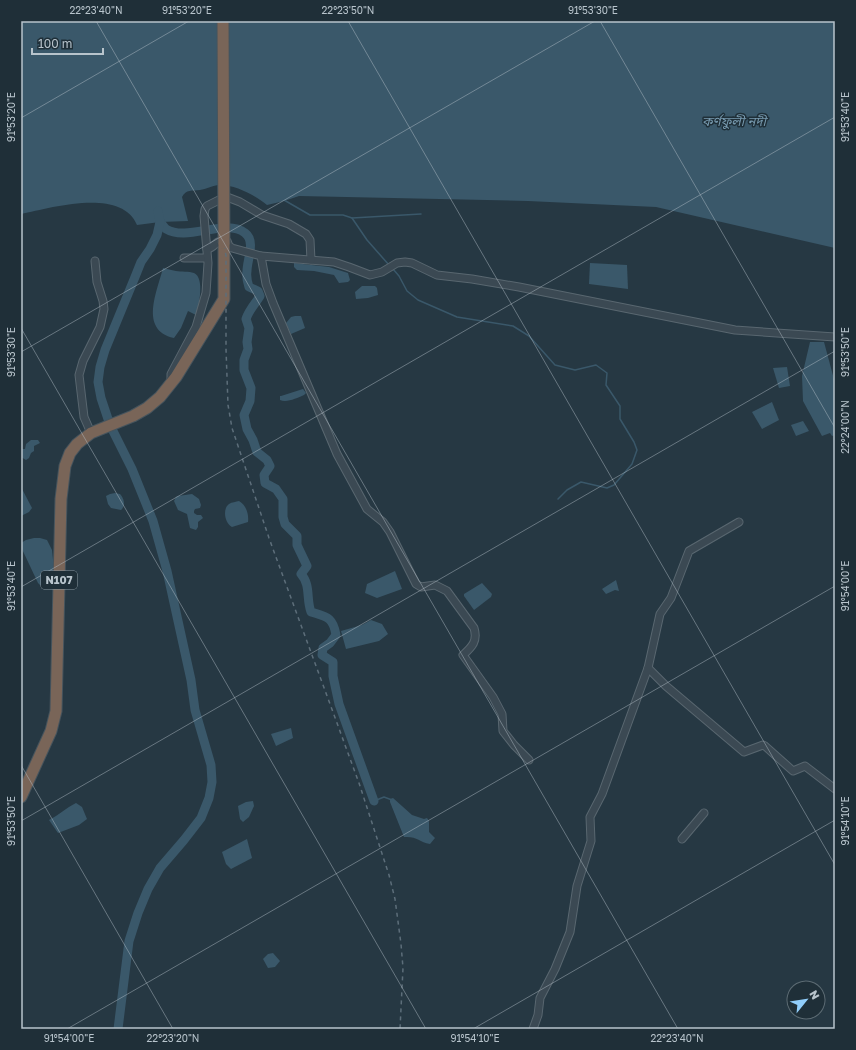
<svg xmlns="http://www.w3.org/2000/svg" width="856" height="1050" font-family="'Golos Text','Noto Sans Bengali',sans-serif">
<rect width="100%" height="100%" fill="#263843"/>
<g fill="#3a586a">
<path d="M21 21H835V248L656 207 528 201 299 196 284 201 267 205C255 195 234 184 218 185 212 186 206 189 200 190 192 191 186 189 182 197L188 221 160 222 137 225C121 187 51 208 21 214Z"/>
<path d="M294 263 329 267 348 273 350 280 348 282 339 283 334 275 314 271 297 270 294 267Z"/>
<path d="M590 263 627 265 628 289 589 284Z"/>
<path d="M163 268C167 269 171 270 176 271 181 272 189 271 194 273 205 278 199 306 196 315L188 311 181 328 174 338C139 330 157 292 163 268Z"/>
<path d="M362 286H375L377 288 378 295 368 298 356 299 355 292Z"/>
<path d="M295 316H301L305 328 291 334 286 323 291 317Z"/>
<path d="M810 342H824L835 383V435L832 436 830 433 822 436 803 401 802 376Z"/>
<path d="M787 367 790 386 779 388 773 368Z"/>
<path d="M303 389 306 393 304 395C297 398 287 403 280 400V396H281Z"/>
<path d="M772 402 779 420 762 429 752 412Z"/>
<path d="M803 421 809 431 796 436 791 425Z"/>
<path d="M31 440H38L40 443 34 446V451L31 453 29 458 26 460 21 457V449H25L26 444Z"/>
<path d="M21 487 32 508 29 512 21 516Z"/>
<path d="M115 493 120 494C124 498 126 506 121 510L111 508 108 504 106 496 110 494Z"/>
<path d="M192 494 199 499 201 505 200 508 195 509 194 511V513L197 515H201L203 518 198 522V527L196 530 190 528 187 514 178 510 174 501 176 497 178 496Z"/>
<path d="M239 501C246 505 249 514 248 522L232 527C225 524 222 509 229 504 232 502 236 502 239 501Z"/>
<path d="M34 538H40L47 540 52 550 55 579 50 585H40L38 583 21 547V543L26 540Z"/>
<path d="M395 571 402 589 377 598 365 593 367 584Z"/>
<path d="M616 580 619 591 615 590 606 594 602 589Z"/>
<path d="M482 583 492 594 491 597 474 610 464 596V594Z"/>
<path d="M371 620 382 624 388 634 379 641 346 649 341 631 362 625Z"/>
<path d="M291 728 293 738 276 746 271 734Z"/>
<path d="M393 798 412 815 424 819 427 818 429 821V832L435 838 430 844C419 842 417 836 404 837L390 802V799Z"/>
<path d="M253 801 254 806 249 817 243 822 240 819 238 806 246 802Z"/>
<path d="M76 803 82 807 87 819 79 825 58 833 49 820C59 815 66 808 76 803Z"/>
<path d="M247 839 252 858 231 869 226 864 222 852Z"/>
<path d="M273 953 280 961 275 967 268 968 263 959 268 954Z"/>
</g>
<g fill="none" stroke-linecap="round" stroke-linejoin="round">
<g stroke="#3a586a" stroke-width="1.5">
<path d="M284 200 310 215H343L352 218 367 240 389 265"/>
<path d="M352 218 421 214"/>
<path d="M393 269 399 276 407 291 418 300 457 317 513 326 529 336 555 365 575 370 596 365 607 373 606 385 620 406V419L634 442 637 450 632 464 614 485 607 488 581 482 567 490 558 499"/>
<path d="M374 801 384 797 392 800"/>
</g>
<g stroke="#3a586a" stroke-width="9">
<path d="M160 222C162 224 164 227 166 229 187 242 226 218 245 233 256 241 247 260 247 271 246 277 247 281 249 287L258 291 260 296C255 304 249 310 246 319L249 328 247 342 248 349 244 360V370L251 388 250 401 244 415 247 429 253 440 257 452 267 460 270 466 264 475 265 483 276 489 283 499V517L285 524 297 536V545L307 566 301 574C311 585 306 599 311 612 327 617 333 617 336 635L330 643 323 648 322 655 333 662V676L339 704 374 801"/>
<path d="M118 1029 129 941 138 913 148 889 160 868 184 840 201 818 209 798 212 782 211 765 195 710 191 680 167 571 153 521 132 469 110 425 101 398 98 382 100 367 105 350 135 277 141 262 150 249 157 235 160 222 158 211"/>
</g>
<defs>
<g id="minor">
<path d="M207 249C217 247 214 239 227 241L229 246 232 248 261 256 266 284 273 303 337 454 367 509 383 522 390 532 416 584 421 587 435 585 447 591 474 628C478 641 472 647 463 655L493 697 502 714 503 731 514 745 529 760"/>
<path d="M261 256 334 262 349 267 370 275 382 272 397 263 405 262 412 263 437 275 472 279 519 287 735 330 835 337"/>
<path d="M184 258H207"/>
<path d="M171 384V374L196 327 206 293 208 263 204 216 205 209 207 206 223 198 227 197 240 202 262 215 289 224 306 234 310 240 311 260"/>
<path d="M91 433 84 417 79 375 83 361 100 327 104 309 103 301 97 282 95 261"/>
<path d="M648 668 666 686 744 752 763 745 765 746 793 771 805 766 835 789"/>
<path d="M682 839 704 813"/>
<path d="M533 1029 538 1015 540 998 555 969 570 932 577 886 591 841 590 817 602 794 648 668 660 614 671 598 689 551 739 522"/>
</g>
<path id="highway" d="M21 797 51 731 56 711 61 499 65 466 70 453 77 444 91 433 133 416 147 408 160 397 176 377 224 299V243"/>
</defs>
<use href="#minor" stroke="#596770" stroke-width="9"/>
<use href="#highway" stroke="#46545d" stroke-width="13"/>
<use href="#minor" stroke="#3b4953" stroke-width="7"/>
<use href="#highway" stroke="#796558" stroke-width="11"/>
<path stroke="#5d6e7a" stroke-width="1.5" stroke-dasharray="4 4" stroke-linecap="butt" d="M222 21 224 243 226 256V349L228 405 232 428 269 538 359 783 389 875 395 899 401 944 403 968 400 1029"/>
<defs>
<path id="highway-bridge" d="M223 21 224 243"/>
</defs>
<use href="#highway-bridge" stroke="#46545d" stroke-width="13" stroke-linecap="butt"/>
<use href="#highway-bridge" stroke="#796558" stroke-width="11"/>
</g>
<path fill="none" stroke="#b8c4cc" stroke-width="1" stroke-opacity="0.45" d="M96 21 678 1029M348 21 835 865M600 21 835 428M21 118 189 21M21 328 426 1029M21 352 595 21M21 587 835 117M21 765 173 1029M21 821 835 351M67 1029 835 586M473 1029 835 820"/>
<g text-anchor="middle" stroke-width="3" stroke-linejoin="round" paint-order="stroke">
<rect fill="#1f2f38" stroke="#8a97a0" stroke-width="1" x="41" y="571" width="36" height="18" rx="3"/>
<g font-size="11" font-weight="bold" fill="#b8c4cc">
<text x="59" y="584">N107</text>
</g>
<g font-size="13" font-style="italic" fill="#789bb0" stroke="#1f2f38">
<text x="734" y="126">কর্ণফুলী নদী</text>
</g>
</g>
<rect width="856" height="1050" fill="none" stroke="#1f2f38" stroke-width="44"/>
<g transform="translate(806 1000) rotate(60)"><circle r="19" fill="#1f2f38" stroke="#5c6b73"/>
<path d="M0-3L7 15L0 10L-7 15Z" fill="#90cdfa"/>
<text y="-6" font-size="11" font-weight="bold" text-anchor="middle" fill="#b8c4cc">N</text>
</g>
<path d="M32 48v6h71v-6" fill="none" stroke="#b8c4cc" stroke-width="2"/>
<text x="38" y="48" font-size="12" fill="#b8c4cc" stroke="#1f2f38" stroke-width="3" paint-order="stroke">100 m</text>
<rect x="22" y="22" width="812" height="1006" fill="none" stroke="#b8c4cc" stroke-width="1.5"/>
<g font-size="10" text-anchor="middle" fill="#b8c4cc">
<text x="96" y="14">22°23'40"N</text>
<text x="187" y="14">91°53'20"E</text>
<text x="348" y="14">22°23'50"N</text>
<text x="593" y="14">91°53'30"E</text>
<text transform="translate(11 117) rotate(-90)" y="4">91°53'20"E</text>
<text transform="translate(845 117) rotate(-90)" y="4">91°53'40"E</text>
<text transform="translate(11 352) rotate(-90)" y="4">91°53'30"E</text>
<text transform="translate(845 352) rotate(-90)" y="4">91°53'50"E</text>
<text transform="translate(845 427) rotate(-90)" y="4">22°24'00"N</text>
<text transform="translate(11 586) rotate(-90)" y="4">91°53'40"E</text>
<text transform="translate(845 586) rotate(-90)" y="4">91°54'00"E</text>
<text transform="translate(11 821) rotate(-90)" y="4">91°53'50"E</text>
<text transform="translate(845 821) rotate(-90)" y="4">91°54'10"E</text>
<text x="69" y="1042">91°54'00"E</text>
<text x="173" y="1042">22°23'20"N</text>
<text x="475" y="1042">91°54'10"E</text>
<text x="677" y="1042">22°23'40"N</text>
</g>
</svg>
